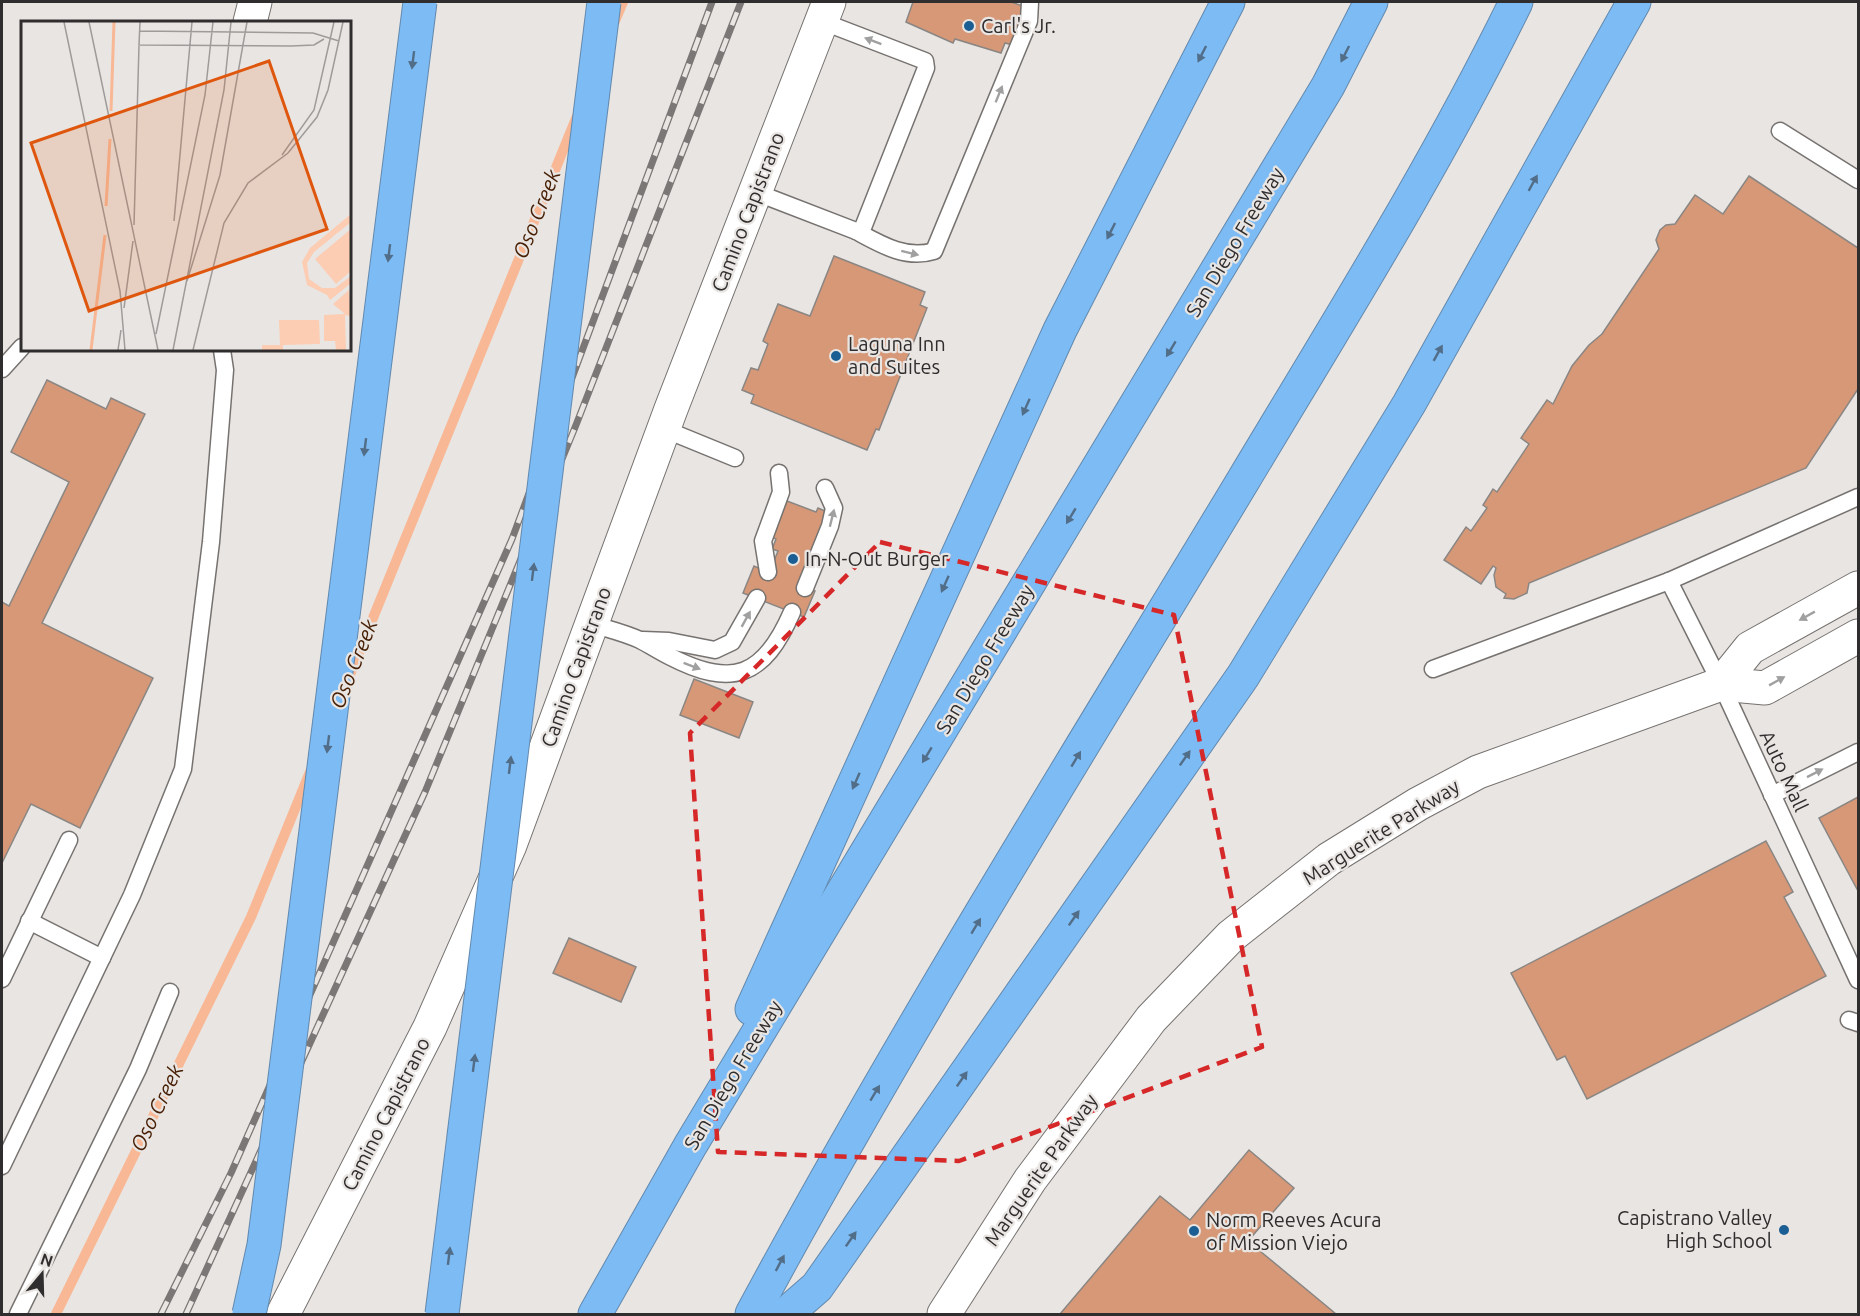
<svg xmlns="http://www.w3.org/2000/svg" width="1860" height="1316" font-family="Ubuntu,sans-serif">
<rect width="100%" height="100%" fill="#e9e5e2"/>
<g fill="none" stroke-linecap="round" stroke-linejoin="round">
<g stroke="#f8b895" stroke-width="10">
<path d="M615 21 623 2"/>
<path d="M349 677 577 116"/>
<path d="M56 1314 251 917 310 772"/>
</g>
</g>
<g fill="#d69876" stroke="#8a8684" stroke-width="1.5">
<path d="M913 2H1011L1026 7 1013 45 1005 43 1001 53 955 39 953 43 906 22Z"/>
<path d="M1749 176 1858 248V389L1806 468 1529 583 1527 593 1514 599 1504 598 1506 594 1496 587 1494 575 1496 568 1493 566 1481 584 1444 560 1466 527 1471 531 1487 508 1483 505 1493 489 1497 492 1529 444 1521 438 1547 400 1553 404 1572 366 1589 345 1602 334 1659 249 1656 240 1660 230 1666 225 1675 224 1695 195 1723 214Z"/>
<path d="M834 256 925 292 920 305 927 308 879 430 876 429 867 450 751 403 754 395 742 390 751 368 758 370 768 344 763 341 778 304 810 316Z"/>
<path d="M47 380 106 409 111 398 145 414 42 623 153 678 80 828 31 804 2 863V602L9 606 69 482 11 452Z"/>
<path d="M787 501 816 512 818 508 830 513 800 586 815 591 804 617 743 593 754 566 769 573 778 551 772 549 776 539 772 537Z"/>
<path d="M694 679 753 702 739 738 680 715Z"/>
<path d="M1858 797V891L1819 818Z"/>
<path d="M1766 841 1793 892 1784 897 1826 976 1587 1099 1565 1056 1557 1060 1511 973Z"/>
<path d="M569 938 636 967 621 1002 553 973Z"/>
<path d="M1249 1150 1294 1188 1248 1241 1336 1314H1060L1160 1196 1190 1220Z"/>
</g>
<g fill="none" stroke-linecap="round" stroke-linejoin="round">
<defs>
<g id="lane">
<path d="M1780 131 1858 180"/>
<path d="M755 192 856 231 862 230 926 68 925 61 821 21"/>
<path d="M856 231C880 244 906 260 934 251L1029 21 1030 2"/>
<path d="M2 369 22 347"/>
<path d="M664 429 735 458"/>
<path d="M768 572 763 541 781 492 779 473"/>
<path d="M1669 581 1721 684 1858 980"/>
<path d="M805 588 830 526 834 508 825 488"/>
<path d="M592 624C608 629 625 633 640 640 650 645 659 651 669 656 732 689 764 677 792 612"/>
<path d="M643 640 669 641 715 650 732 642 757 598"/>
<path d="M1433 669 1669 581 1858 497"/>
<path d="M1772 795 1858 752"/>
<path d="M29 921 102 958"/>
<path d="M2 979 69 840"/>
<path d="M1849 1020 1858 1023"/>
<path d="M2 1166 132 895 183 769 211 542 225 370 222 350"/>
<path d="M18 1314 138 1069 170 992"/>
</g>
<path id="street" d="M250 22 255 2"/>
<g id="secondary">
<path d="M1721 684 1750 648 1858 588"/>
<path d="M283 1314 430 1027 510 845 671 409 829 2"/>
<path d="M944 1314 1030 1180 1151 1019 1231 936 1329 859 1418 804 1478 772 1721 684 1765 688 1858 636"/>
</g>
<g id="highway">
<path d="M752 1009 1060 330 1228 2"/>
<path d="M595 1314 690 1146 1328 86 1371 2"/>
<path d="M752 1314C905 1030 1077 756 1244 479 1338 322 1436 166 1516 2"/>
<path d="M786 1314 817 1287 1243 676 1409 404 1634 2"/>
</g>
</defs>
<use href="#lane" stroke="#767270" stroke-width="19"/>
<use href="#street" stroke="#767270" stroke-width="35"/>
<use href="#secondary" stroke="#767270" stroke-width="35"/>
<use href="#highway" stroke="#6289ae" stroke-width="35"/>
<use href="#lane" stroke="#fff" stroke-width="16"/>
<use href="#street" stroke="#fff" stroke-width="33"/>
<use href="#secondary" stroke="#fff" stroke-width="33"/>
<use href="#highway" stroke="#7dbbf4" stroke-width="33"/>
<defs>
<g id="rail">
<path d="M161 1314 231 1173 512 539 712 2"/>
<path d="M186 1314 425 792 576 425 741 2"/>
</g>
</defs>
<use href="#rail" stroke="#7a7776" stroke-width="7"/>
<use href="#rail" stroke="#e9e5e2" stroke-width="4.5" stroke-dasharray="14" stroke-linecap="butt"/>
<defs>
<g id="highway-bridge">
<path d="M249 1314 264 1245 420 2"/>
<path d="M442 1314C498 877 547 439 604 2"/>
</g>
</defs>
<use href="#highway-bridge" stroke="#6289ae" stroke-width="35" stroke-linecap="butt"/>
<use href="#highway-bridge" stroke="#7dbbf4" stroke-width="33"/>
</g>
<defs><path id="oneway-solid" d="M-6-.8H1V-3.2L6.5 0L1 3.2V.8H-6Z" transform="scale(1.5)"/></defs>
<g fill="#a1a0a0">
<use href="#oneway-solid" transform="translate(873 41) rotate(-159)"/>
<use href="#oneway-solid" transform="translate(999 94) rotate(-68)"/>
<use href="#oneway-solid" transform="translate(910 253) rotate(14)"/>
<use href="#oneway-solid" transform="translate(832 518) rotate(-76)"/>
<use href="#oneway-solid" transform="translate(1807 616) rotate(151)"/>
<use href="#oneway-solid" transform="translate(746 619) rotate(-61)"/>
<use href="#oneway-solid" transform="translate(692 666) rotate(21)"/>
<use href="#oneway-solid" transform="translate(1777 681) rotate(-29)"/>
<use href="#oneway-solid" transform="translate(1815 773) rotate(-27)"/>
</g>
<g fill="#526d87">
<use href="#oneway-solid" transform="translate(1202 54) rotate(117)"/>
<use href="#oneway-solid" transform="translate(1345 54) rotate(117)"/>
<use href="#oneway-solid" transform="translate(413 60) rotate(97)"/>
<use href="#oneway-solid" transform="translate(1533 183) rotate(-61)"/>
<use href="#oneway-solid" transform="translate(1111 231) rotate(117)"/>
<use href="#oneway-solid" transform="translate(389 253) rotate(97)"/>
<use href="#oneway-solid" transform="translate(1171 349) rotate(121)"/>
<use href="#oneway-solid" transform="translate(1438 353) rotate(-61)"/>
<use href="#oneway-solid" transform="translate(1026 407) rotate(114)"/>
<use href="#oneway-solid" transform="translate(365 447) rotate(97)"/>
<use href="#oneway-solid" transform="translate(1071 516) rotate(121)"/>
<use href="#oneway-solid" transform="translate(533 572) rotate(-83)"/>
<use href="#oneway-solid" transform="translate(945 584) rotate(114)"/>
<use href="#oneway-solid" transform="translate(328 744) rotate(97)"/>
<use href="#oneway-solid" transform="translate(927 755) rotate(121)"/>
<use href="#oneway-solid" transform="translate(1185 758) rotate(-55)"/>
<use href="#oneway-solid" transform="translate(1076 759) rotate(-59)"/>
<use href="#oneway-solid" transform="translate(510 765) rotate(-83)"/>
<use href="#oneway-solid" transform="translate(856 781) rotate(114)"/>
<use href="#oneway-solid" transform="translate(1074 918) rotate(-55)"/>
<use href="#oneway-solid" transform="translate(976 926) rotate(-59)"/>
<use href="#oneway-solid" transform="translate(474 1063) rotate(-83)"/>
<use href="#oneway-solid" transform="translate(962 1079) rotate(-55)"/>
<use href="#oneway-solid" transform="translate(875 1093) rotate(-59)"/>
<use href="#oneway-solid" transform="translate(851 1239) rotate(-55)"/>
<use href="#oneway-solid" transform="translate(449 1256) rotate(-83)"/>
<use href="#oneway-solid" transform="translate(780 1263) rotate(-62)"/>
</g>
<path fill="none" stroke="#d62828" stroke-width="4.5" stroke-dasharray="12 8" stroke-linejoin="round" d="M880 542 1174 615 1262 1047 959 1161 718 1152 690 733Z"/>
<g fill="#1b5e93" stroke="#e9e5e2" stroke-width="2">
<circle cx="969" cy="26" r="6"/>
<circle cx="836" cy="356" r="6"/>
<circle cx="793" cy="559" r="6"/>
<circle cx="1784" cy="1230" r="6"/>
<circle cx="1194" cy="1231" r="6"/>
</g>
<g text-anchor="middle" stroke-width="4.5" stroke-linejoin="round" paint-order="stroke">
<g font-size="20" fill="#2f2d2d" stroke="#e9e5e2" text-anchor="start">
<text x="981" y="33">Carl's Jr.</text>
<text x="848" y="351">Laguna Inn<tspan x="848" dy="23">and Suites</tspan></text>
<text x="805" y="566">In-N-Out Burger</text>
<text x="1772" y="1225" text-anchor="end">Capistrano Valley<tspan x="1772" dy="23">High School</tspan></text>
<text x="1206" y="1227">Norm Reeves Acura<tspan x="1206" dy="23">of Mission Viejo</tspan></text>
</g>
<g font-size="20" fill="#2f2d2d" stroke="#e9e5e2">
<text transform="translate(748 212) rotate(-69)" y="7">Camino Capistrano</text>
<text transform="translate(1235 242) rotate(-59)" y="7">San Diego Freeway</text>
<text transform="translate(985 659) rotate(-59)" y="7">San Diego Freeway</text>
<text transform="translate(576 667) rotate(-70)" y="7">Camino Capistrano</text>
<text transform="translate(1784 771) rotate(65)" y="7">Auto Mall</text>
<text transform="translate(1381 832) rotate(-32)" y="7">Marguerite Parkway</text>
<text transform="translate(733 1075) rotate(-59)" y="7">San Diego Freeway</text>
<text transform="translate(386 1114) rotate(-63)" y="7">Camino Capistrano</text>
<text transform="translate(1041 1170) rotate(-55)" y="7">Marguerite Parkway</text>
</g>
<g font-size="21" font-style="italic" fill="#461e04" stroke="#e9e5e2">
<text transform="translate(537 214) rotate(-68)" y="7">Oso Creek</text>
<text transform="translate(354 664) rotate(-68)" y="7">Oso Creek</text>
<text transform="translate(157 1108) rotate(-64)" y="7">Oso Creek</text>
</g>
</g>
<g transform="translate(21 21)">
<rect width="330" height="330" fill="#e9e5e2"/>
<path d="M330 193V201L293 231 286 242 288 258 301 267H314L330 255V262L309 279 306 274 286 264 281 241 289 227ZM330 208V250L315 263 294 238ZM328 269 330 295 324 294 325 329H315L314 320H303V294L324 293 312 283ZM258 299H298L299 323 262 324V329H241V324H259Z" fill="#fccdb3"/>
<path fill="none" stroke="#f8b895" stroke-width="3" d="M90 90 93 1M85 185 89 118M70 329 84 214"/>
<path fill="none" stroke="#9f9b9a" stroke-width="1.5" d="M43 1 99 270 104 329M68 1 137 329M119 1 118 24 270 25 293 24 303 18M118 10 292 12 318 20M261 134 293 89 313 1M153 200 171 1M113 204 118 24M166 260 199 154 226 1M103 287 112 220M135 313 184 74 192 1M97 329 100 309M152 329 203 69 210 1M172 329 203 202 227 162 267 132 296 96 307 69 322 1"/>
<path fill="#df570e" fill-opacity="0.15" stroke="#df570e" stroke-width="3" d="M248 40 306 208 68 290 10 122Z"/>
<rect width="330" height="330" fill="none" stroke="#2f2d2d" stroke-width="3"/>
</g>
<rect width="1860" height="1316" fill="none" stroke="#2f2d2d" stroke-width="6"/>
<g transform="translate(42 1274) rotate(19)" stroke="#e9e5e2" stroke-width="4.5" paint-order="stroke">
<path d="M0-4.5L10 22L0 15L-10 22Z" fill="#2f2d2d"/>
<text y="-9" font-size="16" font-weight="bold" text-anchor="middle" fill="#2f2d2d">N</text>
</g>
</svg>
